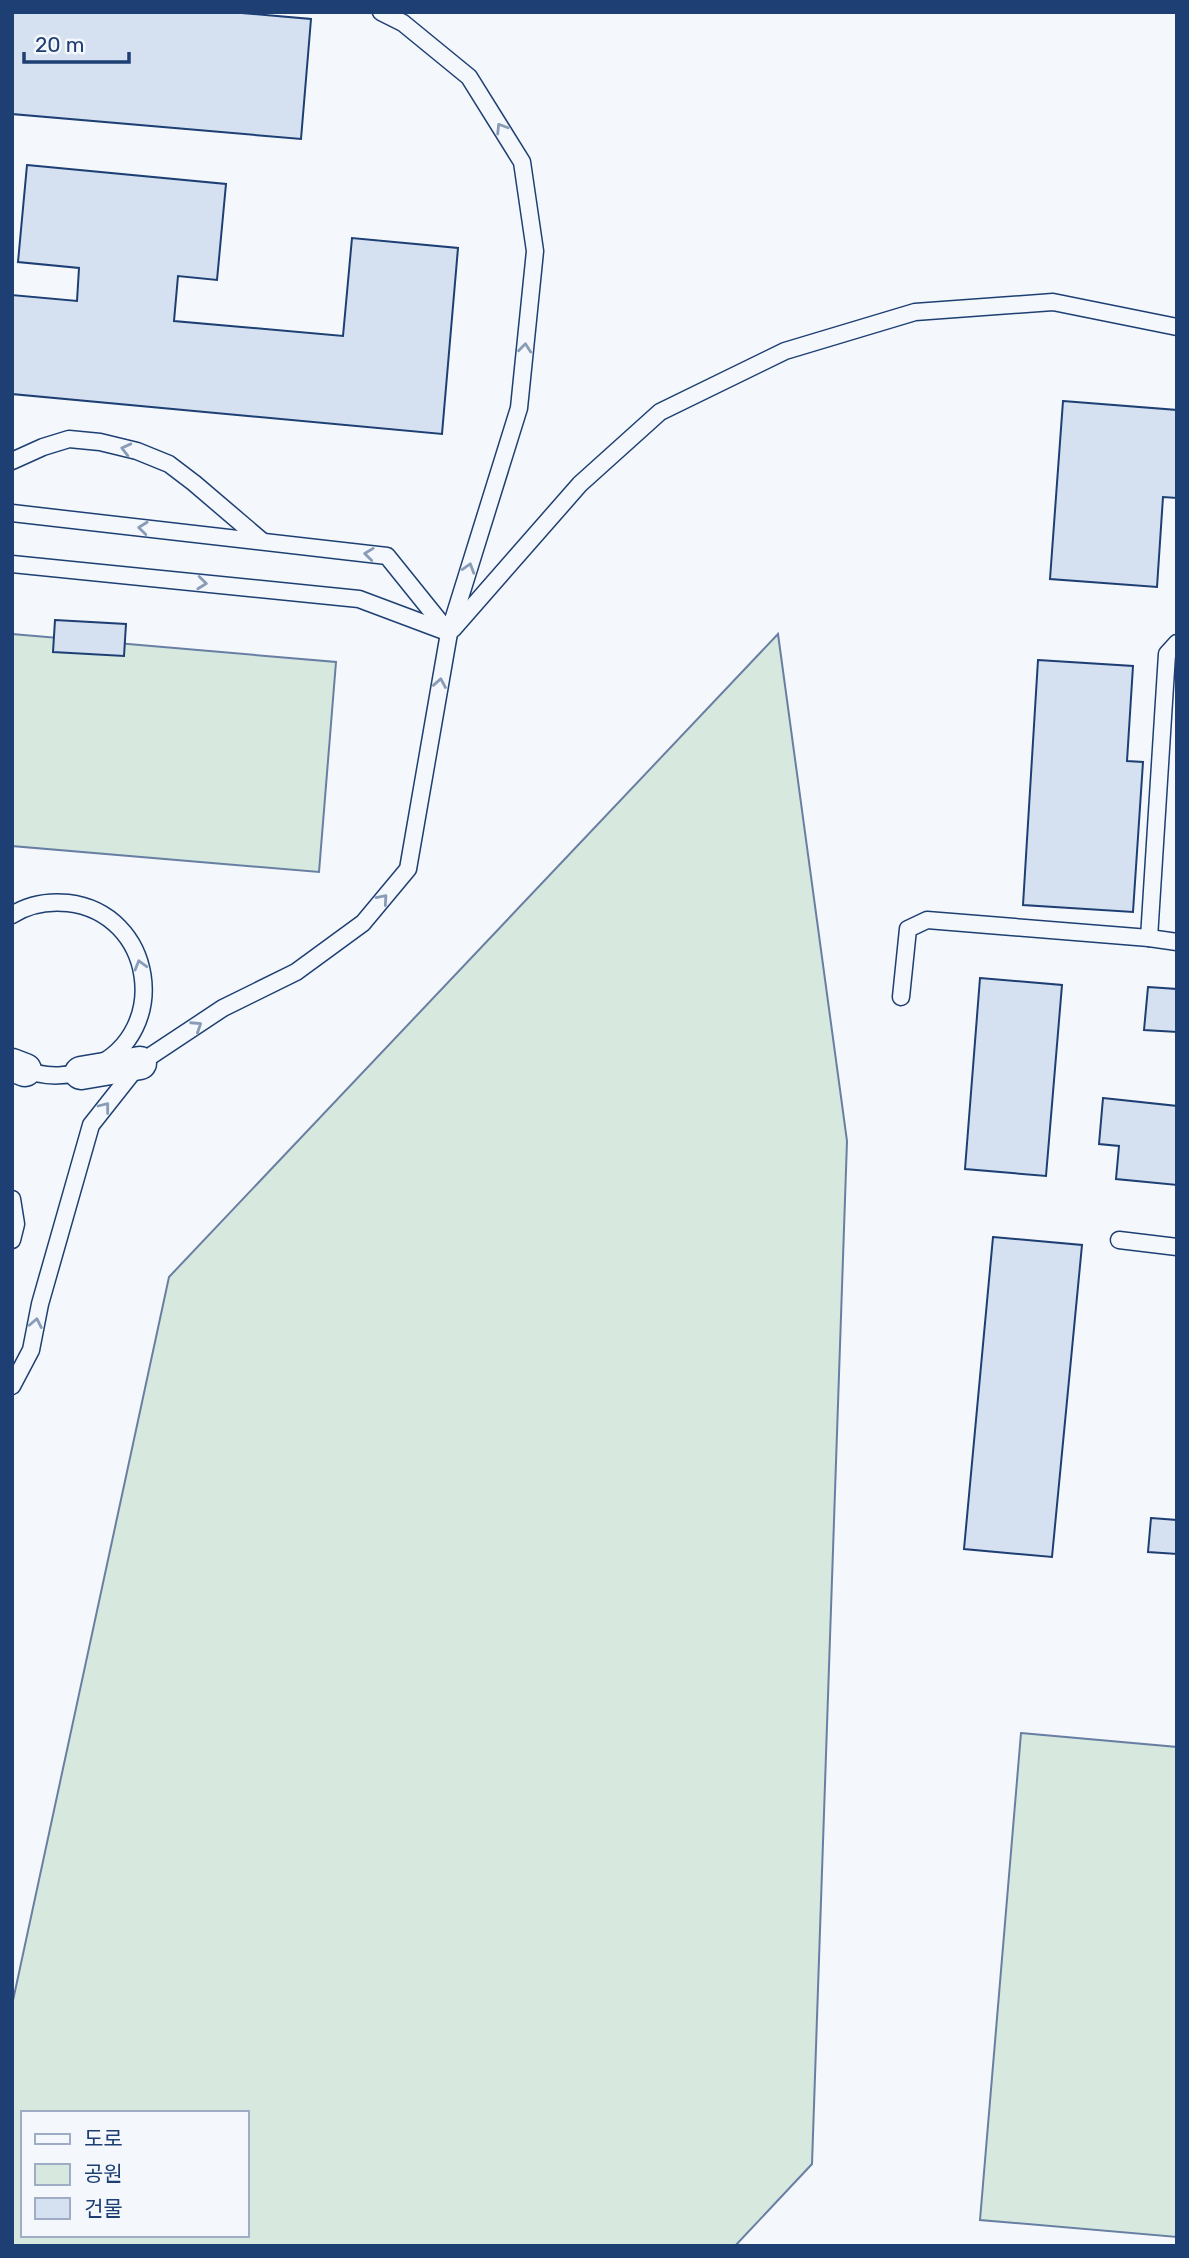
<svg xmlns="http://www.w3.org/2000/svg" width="1189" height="2258" font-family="Rubik,'Noto Sans KR',sans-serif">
<rect width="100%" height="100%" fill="#f4f7fb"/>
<g fill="#d7e8df" stroke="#687fa3" stroke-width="2" fill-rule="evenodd">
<path d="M12 634 336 662 319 872 12 846Z"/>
<path d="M778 634 847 1141 812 2164 735 2246H12V2005L169 1277ZM23 2113H247V2235H23Z"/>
<path d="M1021 1733 1177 1747V2237L980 2220Z"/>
</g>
<g fill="#d5e0f0" stroke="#1d3f73" stroke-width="2">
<path d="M12 12H230L311 19 301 139 12 114Z"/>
<path d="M27 165 226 184 217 280 178 276 174 321 343 336 352 238 458 248 442 434 12 394V295L77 301 79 268 18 262Z"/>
<path d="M1063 401 1177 410V498L1163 497 1157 587 1050 579Z"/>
<path d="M55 620 126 624 124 656 53 652Z"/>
<path d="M1038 660 1133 666 1127 761 1143 762 1133 912 1023 905Z"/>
<path d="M980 978 1062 985 1046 1176 965 1169Z"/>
<path d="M1148 987 1177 989V1032L1144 1030Z"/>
<path d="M1103 1098 1177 1106V1185L1116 1179 1119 1146 1099 1144Z"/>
<path d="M993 1237 1082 1245 1052 1557 964 1549Z"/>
<path d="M1151 1518 1177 1520V1554L1148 1552Z"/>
</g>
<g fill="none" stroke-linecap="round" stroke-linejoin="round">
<defs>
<g id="lane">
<path d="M12 461 43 447 69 439 100 442 137 451 169 464 194 483 262 541"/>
<path d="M12 513 387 556 449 633"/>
<path d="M12 564 359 599 447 632"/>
<path d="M453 629 580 484 660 412 785 351 915 312 1053 302 1177 327"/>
<path d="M12 915C29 904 48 901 68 903 154 913 172 1031 94 1067 72 1077 45 1079 22 1068"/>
<path d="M1149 938 1177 942"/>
<path d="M901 997 908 929 927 920 1149 938 1167 654 1177 643"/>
<path d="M12 1199 16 1224 12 1240"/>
<path d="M1119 1240 1177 1247"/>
<path d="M12 1386 31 1350 40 1304 91 1125 140 1063 223 1008 296 972 363 923 408 869 449 633 519 408 535 251 522 162 469 77 403 23 381 12"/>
</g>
<g id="street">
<path d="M12 1065 25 1070"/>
<path d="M81 1073 140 1063"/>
</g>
</defs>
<use href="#lane" stroke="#1d3f73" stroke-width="19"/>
<use href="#street" stroke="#1d3f73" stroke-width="35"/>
<use href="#lane" stroke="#f4f7fb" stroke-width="16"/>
<use href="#street" stroke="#f4f7fb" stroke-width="32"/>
</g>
<defs><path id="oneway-chevron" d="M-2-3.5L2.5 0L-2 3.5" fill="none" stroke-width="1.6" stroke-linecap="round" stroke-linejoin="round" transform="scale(1.75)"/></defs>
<g stroke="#889bb7">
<use href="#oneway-chevron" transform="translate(501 128) rotate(-122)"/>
<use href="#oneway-chevron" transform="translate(525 348) rotate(-84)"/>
<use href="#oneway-chevron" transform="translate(126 449) rotate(-166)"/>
<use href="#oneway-chevron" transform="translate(143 528) rotate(-174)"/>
<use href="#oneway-chevron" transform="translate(369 554) rotate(-173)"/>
<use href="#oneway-chevron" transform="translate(469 568) rotate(-73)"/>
<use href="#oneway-chevron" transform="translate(202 583) rotate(6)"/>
<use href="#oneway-chevron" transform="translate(440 683) rotate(-80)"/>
<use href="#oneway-chevron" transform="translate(383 899) rotate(-49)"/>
<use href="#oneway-chevron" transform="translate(140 965) rotate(-106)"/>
<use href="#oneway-chevron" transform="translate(197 1026) rotate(-33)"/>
<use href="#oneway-chevron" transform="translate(105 1107) rotate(-52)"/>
<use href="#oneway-chevron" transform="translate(36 1323) rotate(-79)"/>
</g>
<rect width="1189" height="2258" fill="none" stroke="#1d3f73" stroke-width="28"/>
<rect x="21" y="2111" width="228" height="126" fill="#f4f7fb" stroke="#9eadc5" stroke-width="2"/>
<rect x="35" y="2134" width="35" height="10" fill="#f4f7fb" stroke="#9eadc5" stroke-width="2"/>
<text x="84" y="2146" font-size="21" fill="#1d3f73">도로</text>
<rect x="35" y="2164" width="35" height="21" fill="#d7e8df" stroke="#9eadc5" stroke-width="2"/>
<text x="84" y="2181" font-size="21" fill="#1d3f73">공원</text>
<rect x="35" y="2198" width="35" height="21" fill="#d5e0f0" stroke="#9eadc5" stroke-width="2"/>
<text x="84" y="2216" font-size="21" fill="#1d3f73">건물</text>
<path d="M24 52v10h105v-10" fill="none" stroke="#1d3f73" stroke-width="3.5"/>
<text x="35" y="52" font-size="21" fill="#1d3f73" stroke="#f4f7fb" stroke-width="5" paint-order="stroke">20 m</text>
</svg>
